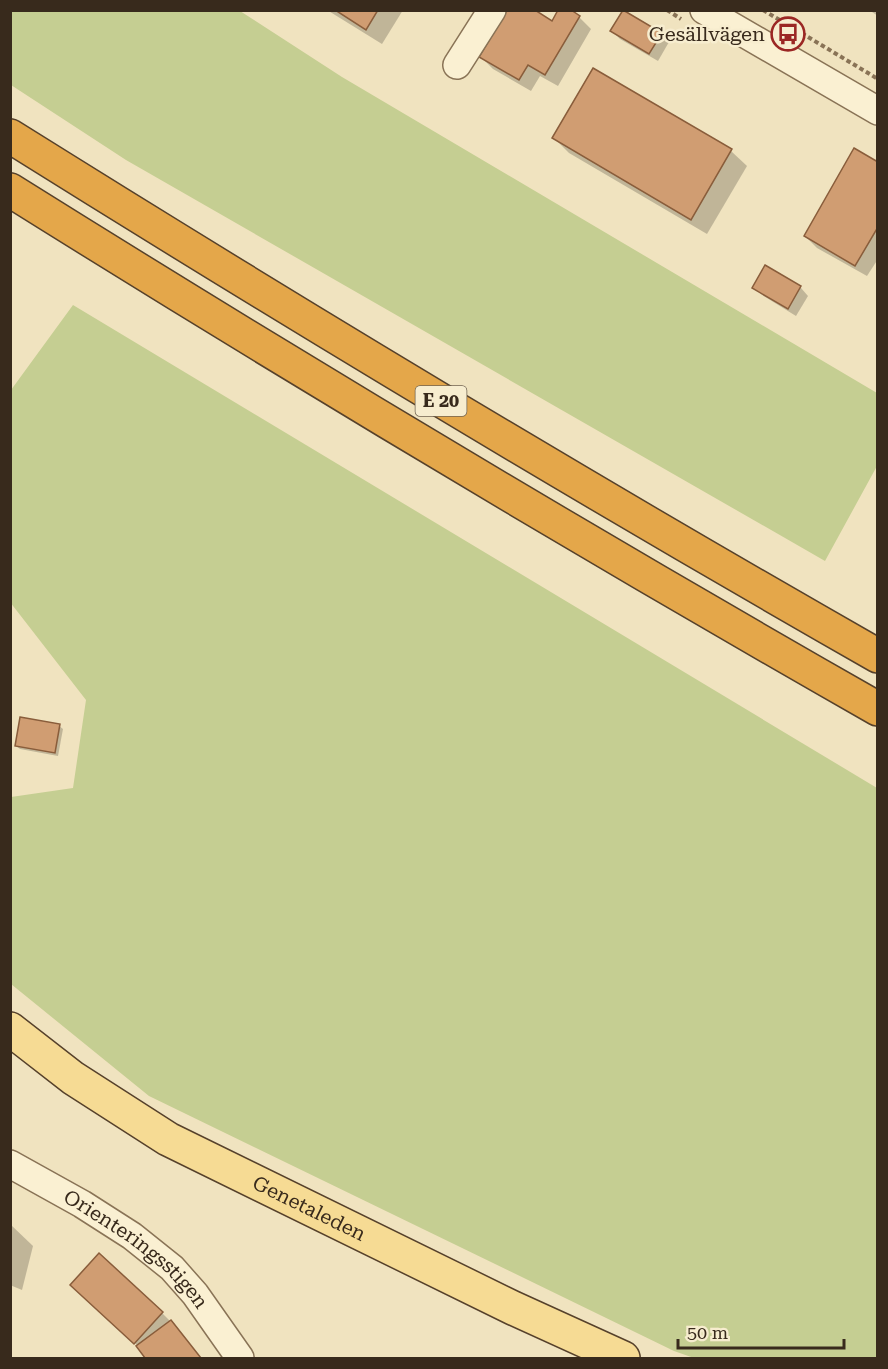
<svg xmlns="http://www.w3.org/2000/svg" width="888" height="1369" font-family="'Roboto Serif',serif">
<rect width="100%" height="100%" fill="#f0e3bf"/>
<g fill="#c5ce92">
<path d="M10 11H240L342 77 877 393V466L825 561 126 160 11 85Z"/>
<path d="M73 305 877 788V1358H694L674 1351 149 1096 11 984V797L73 788 86 700 10 602 11 390Z"/>
</g>
<g fill="#0003">
<path d="M327 10H403L382 44Z"/>
<path d="M568 10 579 17 591 29 558 86 540 76 531 91 493 69 481 57 552 23Z"/>
<path d="M869 10H878V16Z"/>
<path d="M612 31 661 35 669 42 658 61 620 39Z"/>
<path d="M594 70 731 151 747 166 707 234 569 153 554 138Z"/>
<path d="M878 163V259L867 276 817 248 805 236Z"/>
<path d="M766 267 801 288 808 296 796 316 762 295 754 288Z"/>
<path d="M59 726 63 729 58 756 20 749 16 746Z"/>
<path d="M10 1224 33 1246 22 1290 10 1285Z"/>
<path d="M80 1293 162 1313 178 1329 201 1358H147L138 1346Z"/>
</g>
<g fill="#d09d72" stroke="#895d3b" stroke-width="1.5">
<path d="M335 10H378L366 30Z"/>
<path d="M507 10H535L552 21 558 10H571L580 16 545 75 528 65 519 80 479 57Z"/>
<path d="M623 10 662 33 649 54 610 31Z"/>
<path d="M593 68 732 149 691 220 552 138Z"/>
<path d="M854 148 878 162V227L855 266 804 236Z"/>
<path d="M765 265 801 286 788 309 752 288Z"/>
<path d="M20 717 60 724 55 753 15 746Z"/>
<path d="M99 1253 163 1312 134 1344 70 1285Z"/>
<path d="M171 1320 201 1358H145L136 1346Z"/>
</g>
<g fill="none" stroke-linecap="round" stroke-linejoin="round">
<defs>
<g id="minor">
<path d="M704 10 878 111"/>
<path d="M457 65 492 10"/>
<path id="s1" d="M10 1164 82 1204 132 1236 172 1268 195 1294 240 1358"/>
</g>
<g id="major">
<path id="s2" d="M10 1029 73 1078 168 1139 513 1308 623 1358"/>
</g>
<g id="highway">
<path d="M10 136C296 315 585 489 878 656"/>
<path d="M10 190C296 369 585 542 878 709"/>
</g>
</defs>
<use href="#minor" stroke="#897356" stroke-width="30"/>
<use href="#major" stroke="#56412b" stroke-width="36"/>
<use href="#highway" stroke="#56412b" stroke-width="36"/>
<g stroke="#897356" stroke-width="4" stroke-dasharray="4.5 3" stroke-linecap="butt">
<path d="M667 10 681 19"/>
<path d="M763 10 878 79"/>
</g>
<use href="#minor" stroke="#faf0d2" stroke-width="27"/>
<use href="#major" stroke="#f6db94" stroke-width="33"/>
<use href="#highway" stroke="#e4a74a" stroke-width="33"/>
</g>
<defs>
<symbol id="bus-ring" viewBox="-11 -11 22 22"><circle r="9.5" fill="#f7edcf" stroke="#9b2724" stroke-width="1.5"/><path d="M-5-6H5V4H4V6H2V4H-2V6H-4V4H-5ZM-3.5-4V0h7V-4ZM-3.5 1.2v1.5H-2V1.2ZM2 1.2v1.5H3.5V1.2Z" fill="#9b2724"/></symbol>
</defs>
<g fill-rule="evenodd">
<use href="#bus-ring" x="769" y="15" width="38" height="38"/>
</g>
<g text-anchor="middle" stroke-width="5" stroke-linejoin="round" paint-order="stroke">
<rect fill="#f7edcf" stroke="#716452" stroke-width="1.5" x="415.5" y="386" width="51" height="30" rx="4.5"/>
<g font-size="18" font-weight="bold" fill="#382a1c">
<text x="441" y="407">E 20</text>
</g>
<g font-size="20" fill="#382a1c" stroke="#f7edcf" text-anchor="end">
<text x="765" y="41">Gesällvägen</text>
</g>
<g font-size="20" fill="#382a1c" stroke="#f7edcf">
<text dy="7" stroke="none"><textPath href="#s2" startOffset="350">Genetaleden</textPath></text>
<text dy="7" stroke="none"><textPath href="#s1" startOffset="153">Orienteringsstigen</textPath></text>
</g>
</g>
<rect width="888" height="1369" fill="none" stroke="#382a1c" stroke-width="24"/>
<path d="M678 1339v9h166v-9" fill="none" stroke="#382a1c" stroke-width="3"/>
<text x="687" y="1339" font-size="18" fill="#382a1c" stroke="#f7edcf" stroke-width="4.5" paint-order="stroke">50 m</text>
</svg>
